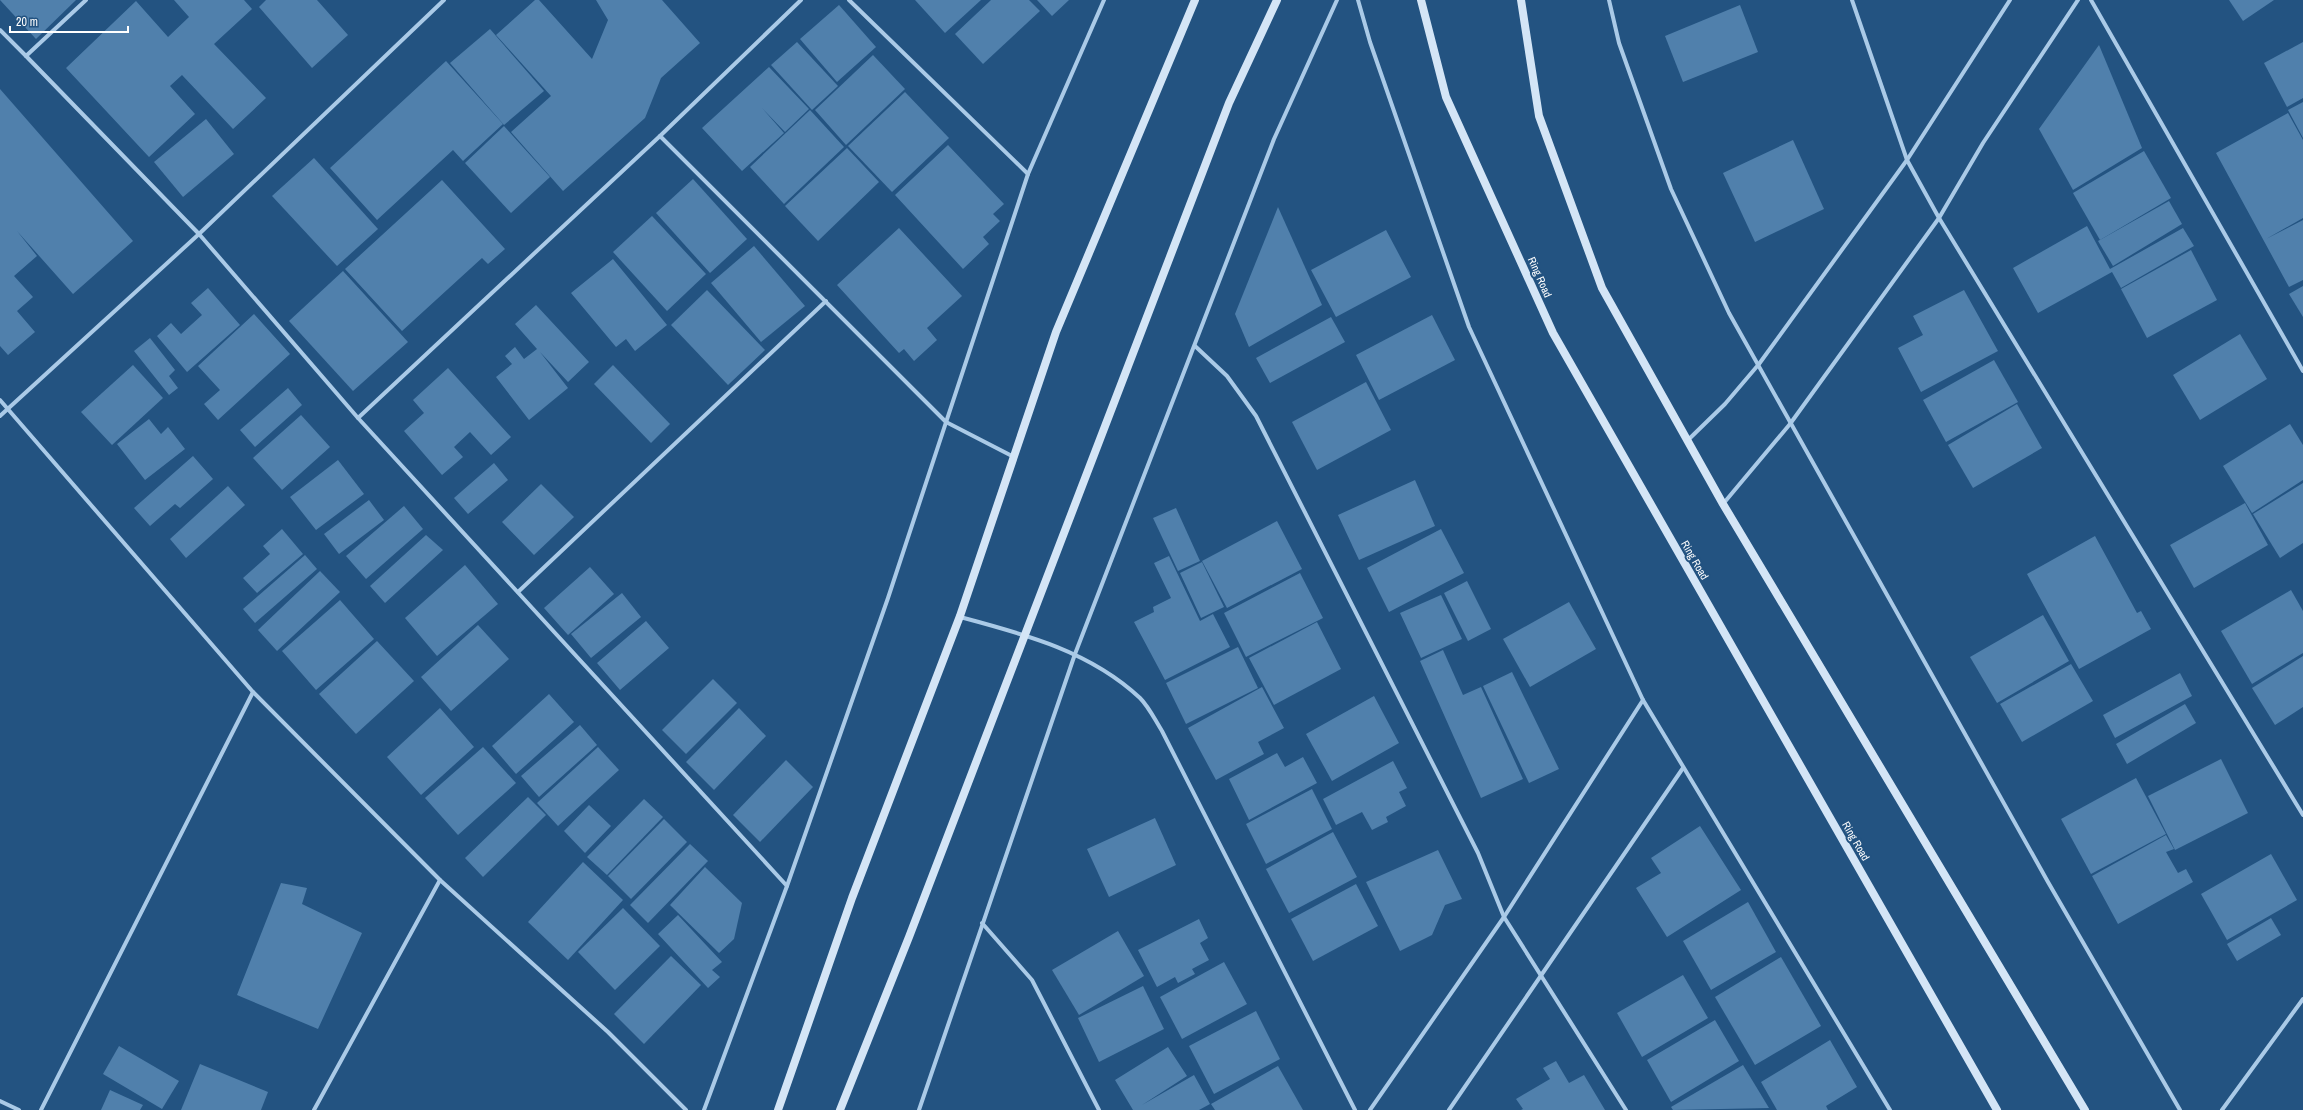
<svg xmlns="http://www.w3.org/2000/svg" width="2303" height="1110" font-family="'Archivo Narrow',sans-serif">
<rect width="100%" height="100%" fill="#235381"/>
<g fill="#5080ac">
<path d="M0 0H76L36 39Z"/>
<path d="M174 0H244L252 9 214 44 266 98 233 129 182 75 170 86 195 114 149 157 66 68 136 1 168 37 189 17Z"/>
<path d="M266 0H317L348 35 312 68 259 7Z"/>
<path d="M535 0H539L592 59 608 20 596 0H662L700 43 661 78 645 118 563 191 511 132 551 96 496 35Z"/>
<path d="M915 0H981L945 33Z"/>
<path d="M991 0H1029L1040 11 983 64 955 34Z"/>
<path d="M1037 0H1069L1052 16Z"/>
<path d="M2229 0H2274L2243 21Z"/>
<path d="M839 5 876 47 837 82 800 39Z"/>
<path d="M1740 5 1758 52 1683 82 1665 36Z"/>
<path d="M490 29 544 91 504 125 450 63Z"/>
<path d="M797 42 838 86 812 110 771 65Z"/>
<path d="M2303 42V98L2287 107 2264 63Z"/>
<path d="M2099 45 2142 148 2073 190 2039 129Z"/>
<path d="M873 55 905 89 846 145 815 110Z"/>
<path d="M446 61 503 124 463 161 453 150 377 220 330 168Z"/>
<path d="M769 67 809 109 785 132 762 108 784 133 742 171 702 128Z"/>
<path d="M0 89 133 241 73 294 17 231 37 256 14 276 33 297 17 311 35 332 8 355 0 346Z"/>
<path d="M905 92 949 138 892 192 848 146Z"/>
<path d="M2303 102V138L2288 110Z"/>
<path d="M810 110 844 147 784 204 750 167Z"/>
<path d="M2288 113 2303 140V218L2266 239 2303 220V280L2289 287 2216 153Z"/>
<path d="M206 119 234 154 183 197 154 162Z"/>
<path d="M504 126 550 177 511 213 465 163Z"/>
<path d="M1793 140 1824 209 1755 242 1723 173Z"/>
<path d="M948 145 1004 204 993 214 1000 221 983 237 989 244 963 269 895 195Z"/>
<path d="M847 148 879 182 818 241 785 206Z"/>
<path d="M2144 151 2171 198 2100 240 2073 193Z"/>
<path d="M314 158 378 229 337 266 272 196Z"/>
<path d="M693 179 747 239 710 273 656 213Z"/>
<path d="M442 180 505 249 488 264 482 258 402 331 345 269Z"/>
<path d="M2169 201 2182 224 2113 266 2098 241Z"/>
<path d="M1278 207 1322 305 1249 347 1235 314Z"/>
<path d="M652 216 706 274 667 311 613 252Z"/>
<path d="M2087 226 2110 269 2183 228 2194 246 2121 288 2112 272 2038 313 2013 268Z"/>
<path d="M899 228 962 296 927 328 937 340 914 361 904 349 899 353 837 285Z"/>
<path d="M1386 230 1411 277 1336 317 1311 270Z"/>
<path d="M754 246 805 306 761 342 711 283Z"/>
<path d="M2191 250 2217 300 2147 338 2121 289Z"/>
<path d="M613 259 667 325 635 351 626 339 616 347 571 293Z"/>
<path d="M343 271 408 342 353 391 289 321Z"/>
<path d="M2303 286V317L2289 294Z"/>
<path d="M208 288 240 325 187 372 157 336 171 323 181 334 202 315 191 303Z"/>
<path d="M707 290 765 350 728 385 671 325Z"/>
<path d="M1964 290 1998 351 1921 392 1898 348 1923 335 1913 316Z"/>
<path d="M536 305 589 362 568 382 540 352 568 388 529 420 496 377 512 364 505 356 515 347 524 359 537 349 515 324Z"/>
<path d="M254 314 290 354 218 420 204 404 220 390 198 366Z"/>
<path d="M1432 315 1455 360 1379 400 1356 355Z"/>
<path d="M1331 317 1345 342 1270 383 1256 358Z"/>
<path d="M2240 334 2267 379 2200 420 2173 375Z"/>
<path d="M150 338 175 370 169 376 178 388 169 395 134 351Z"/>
<path d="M1994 360 2018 402 1946 442 1923 400Z"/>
<path d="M133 365 163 398 112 445 81 412Z"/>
<path d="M613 365 670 424 651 443 594 384Z"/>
<path d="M448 368 511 437 491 455 470 432 454 447 463 457 442 475 404 431 424 413 413 400Z"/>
<path d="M1366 382 1391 430 1317 470 1292 422Z"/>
<path d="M288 388 302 405 255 447 240 430Z"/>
<path d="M2017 404 2042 448 1973 488 1948 445Z"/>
<path d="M301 415 330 447 282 490 253 458Z"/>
<path d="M149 419 161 434 168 427 185 449 145 480 117 444Z"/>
<path d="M2290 424 2303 445V480L2252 513 2223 466Z"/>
<path d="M193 456 213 479 180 508 175 504 150 526 134 508Z"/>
<path d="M338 460 364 494 316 530 290 497Z"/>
<path d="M494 463 508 480 468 514 454 498Z"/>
<path d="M1415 480 1435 526 1359 560 1338 515Z"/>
<path d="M2303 483V543L2280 558 2253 514Z"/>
<path d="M541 484 574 517 534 555 502 522Z"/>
<path d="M228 486 245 505 186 558 170 539Z"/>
<path d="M369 500 384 520 339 554 324 534Z"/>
<path d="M2245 503 2268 545 2194 588 2170 545Z"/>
<path d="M404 506 423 529 366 579 346 556Z"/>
<path d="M1176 508 1200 561 1178 571 1153 518Z"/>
<path d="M1277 521 1302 569 1227 608 1202 561Z"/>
<path d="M282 529 303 554 257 593 243 578 270 554 263 546Z"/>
<path d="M1441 529 1464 573 1389 612 1367 568Z"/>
<path d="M426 535 443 550 385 603 370 586Z"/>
<path d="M2095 536 2137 613 2141 611 2151 629 2079 669 2027 574Z"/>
<path d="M305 555 317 569 255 623 243 609Z"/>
<path d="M1169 556 1200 621 1213 614 1230 647 1165 680 1134 622 1154 612 1153 607 1171 598 1154 563Z"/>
<path d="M1202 562 1224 607 1201 618 1180 573Z"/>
<path d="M465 565 498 604 437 656 405 618Z"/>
<path d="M590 567 614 594 568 635 544 608Z"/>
<path d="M320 571 340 592 277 651 258 630Z"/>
<path d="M1300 573 1323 618 1246 657 1224 613Z"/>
<path d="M1467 581 1491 629 1468 641 1444 593Z"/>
<path d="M2291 590 2303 611V653L2252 684 2221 631Z"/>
<path d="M622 593 641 617 591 658 571 634Z"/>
<path d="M1441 595 1462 639 1421 658 1400 613Z"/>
<path d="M340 600 374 639 316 690 282 651Z"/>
<path d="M1569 602 1596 649 1530 687 1503 639Z"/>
<path d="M2043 615 2069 661 1997 703 1970 657Z"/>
<path d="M646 621 669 648 620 690 597 663Z"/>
<path d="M1317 622 1341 669 1274 705 1249 658Z"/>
<path d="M478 625 509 659 451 711 421 677Z"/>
<path d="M377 641 414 681 356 734 319 694Z"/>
<path d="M1238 647 1258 688 1186 724 1166 683Z"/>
<path d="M1443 650 1463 695 1481 687 1523 779 1481 798 1420 661Z"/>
<path d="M2303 656V707L2275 725 2252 688Z"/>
<path d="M2071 664 2093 701 2022 742 2000 704Z"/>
<path d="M1512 672 1559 769 1529 783 1483 686Z"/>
<path d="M2180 673 2192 696 2115 738 2103 715Z"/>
<path d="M713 679 737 703 686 754 662 730Z"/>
<path d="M1262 687 1284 728 1258 742 1264 754 1216 780 1188 728Z"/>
<path d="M549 694 574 722 516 774 492 746Z"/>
<path d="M1374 696 1399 743 1332 781 1306 734Z"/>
<path d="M2185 704 2196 723 2127 764 2116 744Z"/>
<path d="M440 708 474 747 421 795 387 757Z"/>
<path d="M739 708 766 736 714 790 686 762Z"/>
<path d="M580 725 597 745 539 797 521 776Z"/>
<path d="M483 747 516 783 458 835 425 798Z"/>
<path d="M598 747 619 770 558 826 537 803Z"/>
<path d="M1277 753 1285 767 1303 757 1317 783 1249 820 1229 779Z"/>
<path d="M2221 759 2248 813 2175 850 2148 796Z"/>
<path d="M786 760 813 787 760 842 733 815Z"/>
<path d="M1393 761 1407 788 1399 792 1406 806 1386 817 1388 822 1372 830 1362 812 1336 825 1323 799Z"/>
<path d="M2136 778 2166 834 2091 874 2061 819Z"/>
<path d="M1312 789 1332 829 1266 864 1246 824Z"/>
<path d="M528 797 546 815 483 877 465 858Z"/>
<path d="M644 799 663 817 607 875 587 857Z"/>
<path d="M589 805 611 826 585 853 564 831Z"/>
<path d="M1155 818 1176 865 1109 897 1087 849Z"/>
<path d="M664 819 687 842 631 899 608 876Z"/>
<path d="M1700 826 1741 890 1667 937 1636 888 1661 873 1651 858Z"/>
<path d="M1333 832 1357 877 1289 913 1266 869Z"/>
<path d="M2166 835 2174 849 2166 852 2178 873 2186 869 2193 882 2118 924 2092 876Z"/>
<path d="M690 844 708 861 648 923 630 905Z"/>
<path d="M1438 850 1462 899 1445 905 1432 935 1400 951 1366 882Z"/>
<path d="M2271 854 2297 900 2227 940 2201 894Z"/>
<path d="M583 862 623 900 568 960 528 922Z"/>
<path d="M705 867 742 903 734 939 719 953 670 905Z"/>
<path d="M281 883 307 888 302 904 362 933 318 1029 237 995Z"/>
<path d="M1356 884 1378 926 1313 961 1291 919Z"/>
<path d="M1748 902 1776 952 1711 990 1683 941Z"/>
<path d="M623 908 660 946 615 990 578 952Z"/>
<path d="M678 915 722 962 712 970 720 977 708 988 658 934Z"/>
<path d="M2271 918 2281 935 2237 961 2227 944Z"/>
<path d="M1199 919 1208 938 1200 943 1209 960 1192 969 1195 974 1178 983 1175 977 1157 987 1138 950Z"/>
<path d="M1118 931 1144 976 1079 1015 1052 970Z"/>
<path d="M671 956 701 985 644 1044 614 1014Z"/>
<path d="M1781 957 1821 1026 1755 1065 1715 997Z"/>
<path d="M1224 962 1247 1004 1182 1039 1160 997Z"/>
<path d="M1683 975 1708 1018 1642 1057 1617 1013Z"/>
<path d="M1143 986 1164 1029 1099 1062 1078 1018Z"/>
<path d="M1256 1011 1280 1059 1214 1094 1189 1046Z"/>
<path d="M1715 1020 1739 1061 1671 1102 1647 1060Z"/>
<path d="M1830 1040 1857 1087 1826 1106 1828 1110H1777L1761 1082Z"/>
<path d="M119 1046 179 1081 162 1109 103 1074Z"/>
<path d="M1168 1047 1187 1076 1142 1105 1194 1075 1210 1104 1199 1110H1133L1115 1080Z"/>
<path d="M1556 1061 1569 1083 1584 1075 1605 1110H1521L1523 1109 1516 1099 1550 1079 1543 1068Z"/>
<path d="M200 1064 268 1092 261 1110H181Z"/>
<path d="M1743 1065 1769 1108 1673 1110 1671 1107Z"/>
<path d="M1278 1066 1303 1110H1215L1211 1104Z"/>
<path d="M110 1090 143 1105 140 1110H101Z"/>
</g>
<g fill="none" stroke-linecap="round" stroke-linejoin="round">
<g stroke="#aacae7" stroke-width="4">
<path d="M801 0 660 136 946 422 1014 457"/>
<path d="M849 0 1028 174"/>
<path d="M1358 0 1370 42 1469 327 1643 700 1890 1110"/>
<path d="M1609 0 1619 43 1671 189 1729 313 2048 882 2180 1110"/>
<path d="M1852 0 1907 160 1939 218 2303 815"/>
<path d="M2091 0 2303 371"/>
<path d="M0 30 26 56 86 0"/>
<path d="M660 136 358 418 787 886"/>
<path d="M1195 346 1227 376 1256 416 1478 853 1504 917 1626 1110"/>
<path d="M0 400 253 692 440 880 608 1032 686 1110"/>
<path d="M0 416 199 234 26 56"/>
<path d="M358 418 199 234 444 0"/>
<path d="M1687 441 1725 404 1759 364 1907 160 2010 0"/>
<path d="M1723 504 1790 424 1939 218 1983 143 2078 0"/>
<path d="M518 592 826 301"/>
<path d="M960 617C1024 634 1090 651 1140 698 1149 707 1155 720 1162 731L1355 1110"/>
<path d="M982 923 1032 980 1099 1110"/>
<path d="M0 1101 19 1110"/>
<path d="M41 1110 253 692"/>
<path d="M314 1110 440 880"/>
<path d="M704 1110 787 886 888 598 1028 174 1104 0"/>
<path d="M919 1110 1075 654 1274 139 1337 0"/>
<path d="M1370 1110 1504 917 1643 700"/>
<path d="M1449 1110 1683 768"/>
<path d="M2222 1110 2303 999"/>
</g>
<g stroke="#d4e5f6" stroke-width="8">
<path d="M1421 0 1446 97 1553 333 1997 1110"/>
<path d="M1521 0 1539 116 1602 288 1723 504 2085 1110"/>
<path d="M778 1110 852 898 960 616 1056 332 1195 0"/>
<path d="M840 1110 909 937 1229 103 1277 0"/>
</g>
</g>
<g text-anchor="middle" stroke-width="4" stroke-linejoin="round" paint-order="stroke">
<g font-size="11" fill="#fff" stroke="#235381">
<text transform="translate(1540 277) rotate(66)" y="4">Ring Road</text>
<text transform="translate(1695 560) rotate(60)" y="4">Ring Road</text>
<text transform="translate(1856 841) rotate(60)" y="4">Ring Road</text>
</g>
</g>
<path d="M10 26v6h118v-6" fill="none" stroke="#ffffff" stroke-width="2"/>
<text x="16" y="26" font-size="12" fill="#ffffff" stroke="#235381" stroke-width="3" paint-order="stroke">20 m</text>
</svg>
